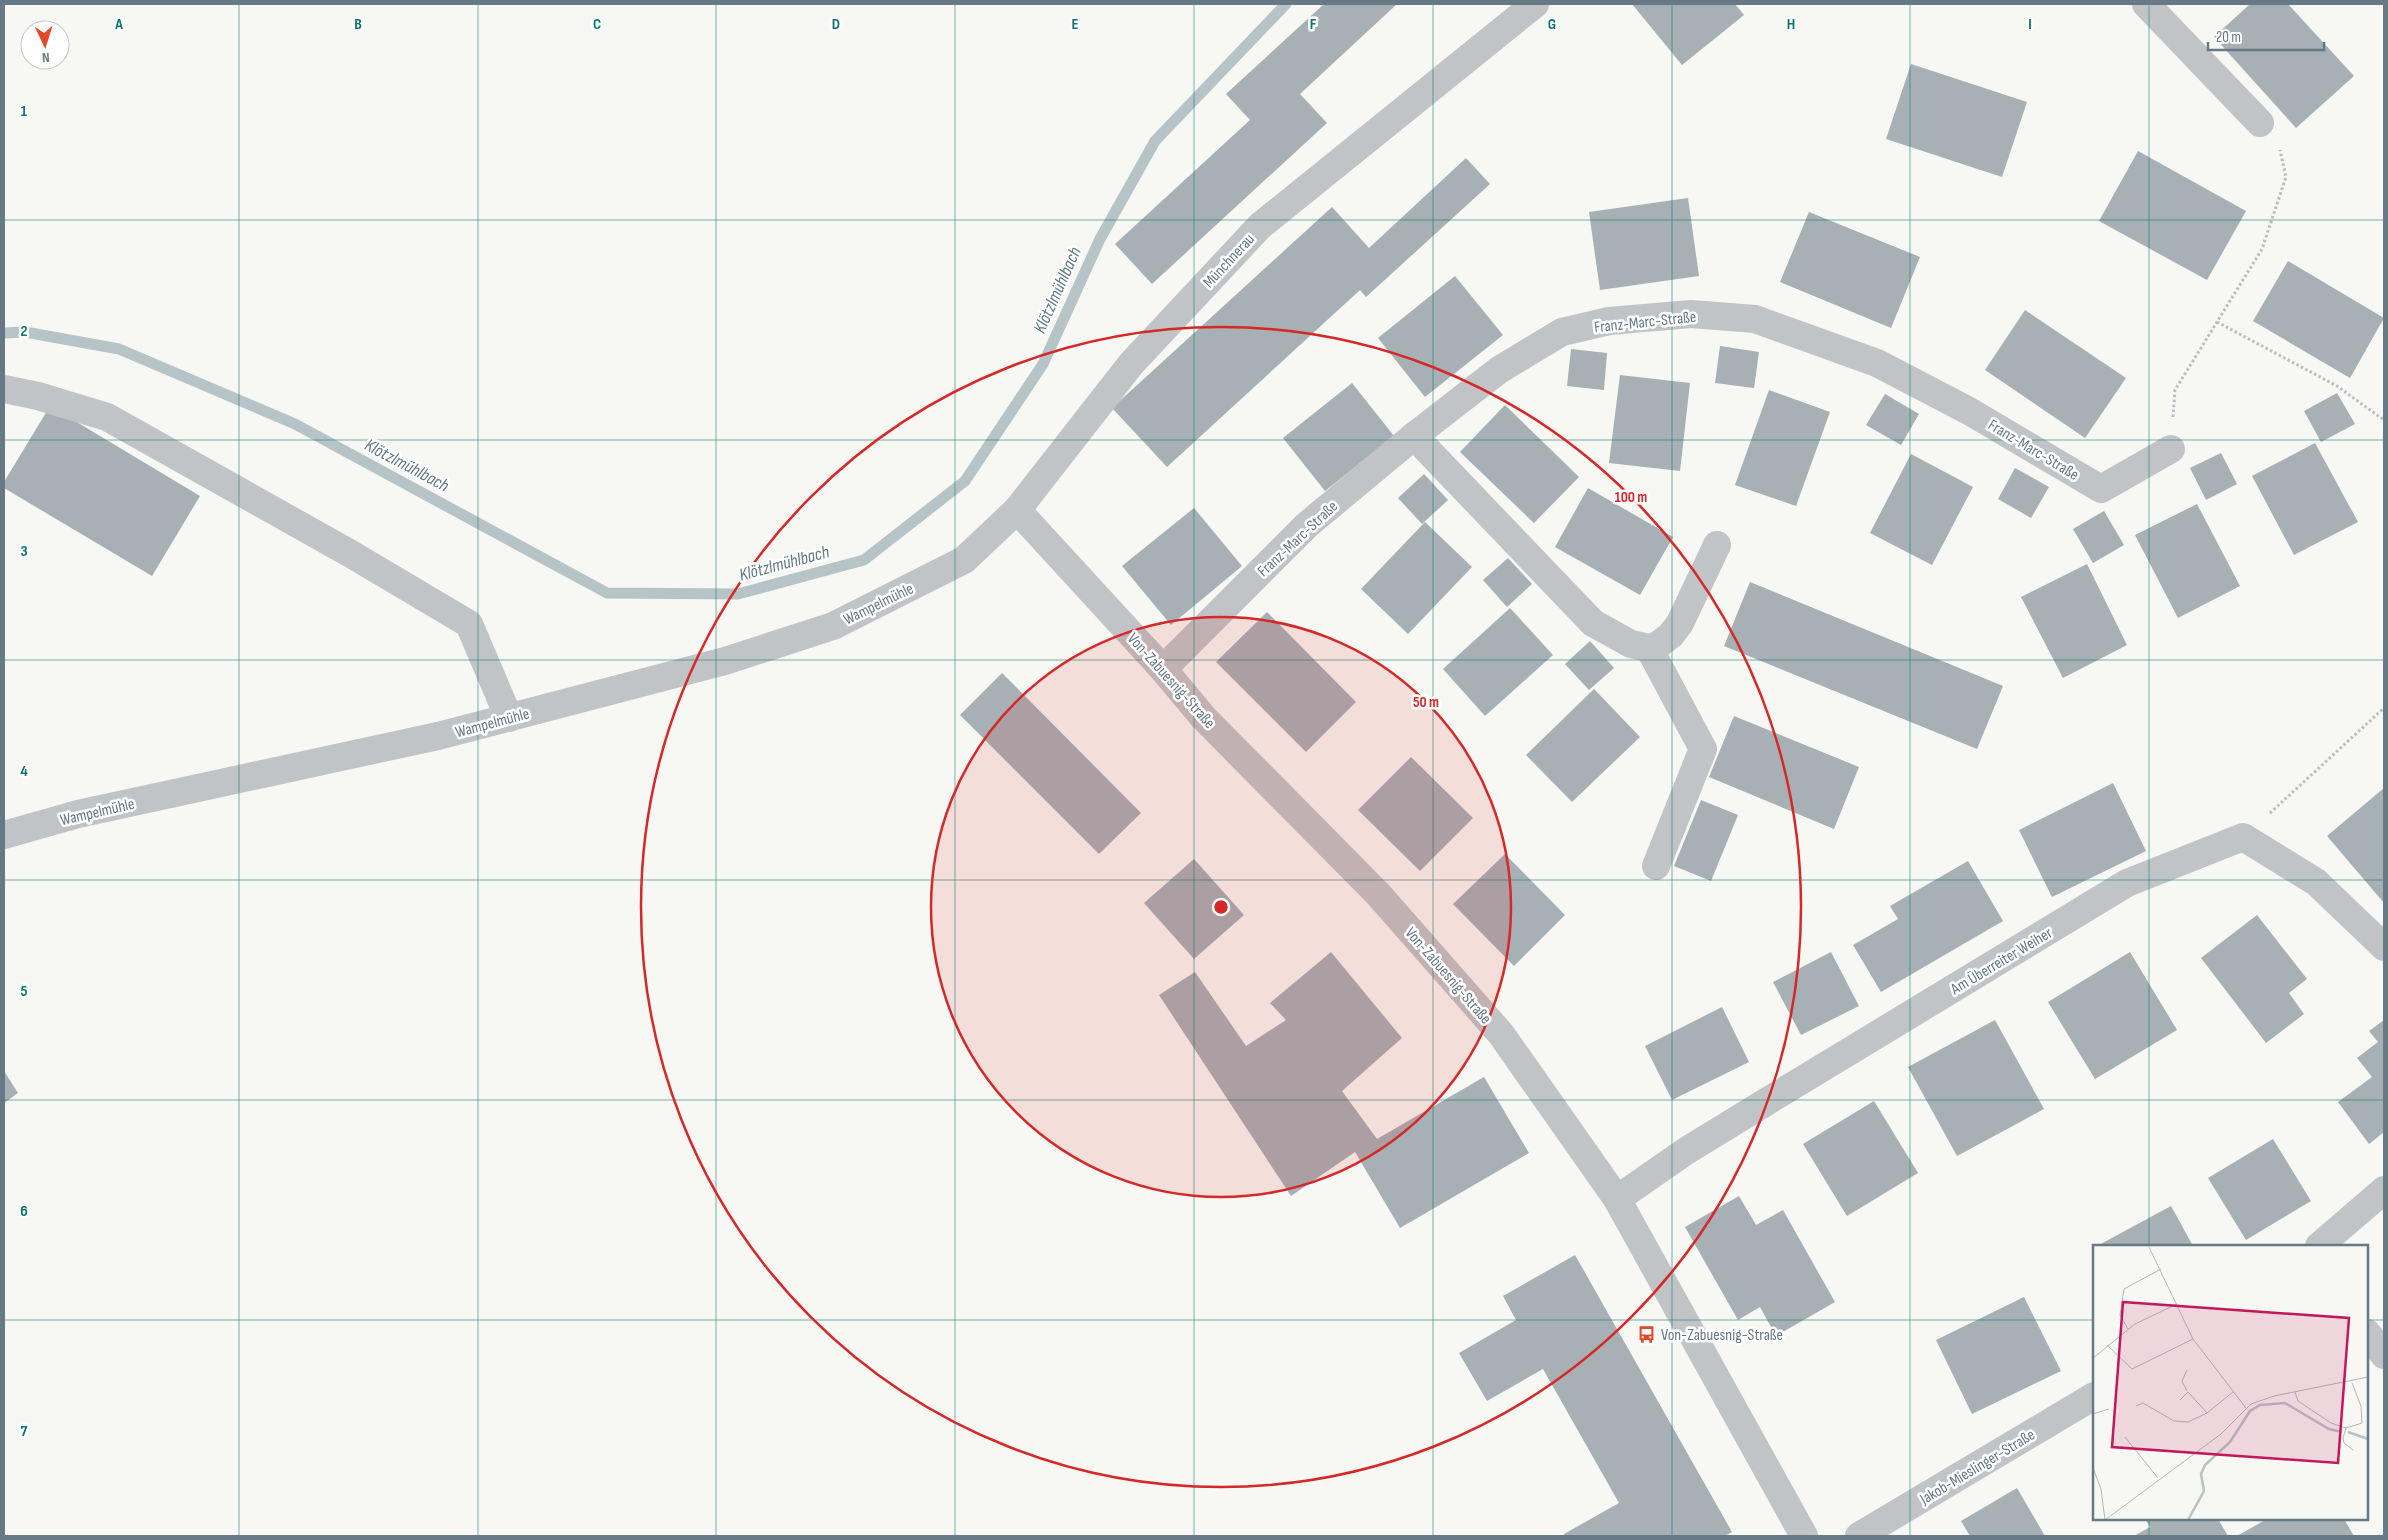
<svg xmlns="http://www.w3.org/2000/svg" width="2388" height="1540" font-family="'Sofia Sans Condensed',sans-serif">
<rect width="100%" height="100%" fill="#f7f7f3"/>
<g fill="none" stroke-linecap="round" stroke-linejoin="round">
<path stroke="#b7c4c7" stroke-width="11" d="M4 333 25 332 119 349 295 424 607 593 738 594 864 560 965 481 1043 364 1100 239 1155 141 1286 4"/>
</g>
<g fill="#a6b0b5">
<path d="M1324 4H1397L1300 94 1327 123 1152 284 1115 244 1250 120 1226 94Z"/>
<path d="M1632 4H1735L1744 15 1682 65Z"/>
<path d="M2250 4H2288L2354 76 2296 128 2214 37Z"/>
<path d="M1911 64 2027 102 2002 177 1886 139Z"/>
<path d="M2138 151 2246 211 2207 280 2099 221Z"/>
<path d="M1466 158 1490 184 1366 297 1360 290 1167 467 1112 408 1332 207 1369 248Z"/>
<path d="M1688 198 1699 276 1600 290 1589 212Z"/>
<path d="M1809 212 1920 257 1891 328 1780 282Z"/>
<path d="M2288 261 2384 318 2350 378 2253 321Z"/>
<path d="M1455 276 1503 335 1425 397 1378 338Z"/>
<path d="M2025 310 2126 378 2085 438 1985 370Z"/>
<path d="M1720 346 1759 352 1754 388 1715 383Z"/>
<path d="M1571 349 1607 353 1604 390 1567 386Z"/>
<path d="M1620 375 1690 383 1680 471 1609 463Z"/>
<path d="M1352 383 1394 436 1325 491 1283 438Z"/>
<path d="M1769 390 1830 412 1796 506 1735 485Z"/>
<path d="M2337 393 2355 424 2321 442 2304 411Z"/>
<path d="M1885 394 1919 414 1901 445 1866 425Z"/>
<path d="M1505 405 1579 477 1534 523 1460 452Z"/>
<path d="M50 406 200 496 152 576 4 488V482Z"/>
<path d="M2315 443 2358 522 2294 555 2252 476Z"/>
<path d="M2221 453 2237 484 2206 500 2190 468Z"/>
<path d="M1911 454 1973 487 1932 565 1870 533Z"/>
<path d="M2015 468 2049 487 2031 518 1998 499Z"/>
<path d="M1424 474 1448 500 1422 524 1398 498Z"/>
<path d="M1588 488 1673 537 1640 595 1555 547Z"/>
<path d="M2197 504 2240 586 2178 618 2135 535Z"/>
<path d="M1194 508 1242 566 1171 625 1122 566Z"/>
<path d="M2104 511 2124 545 2093 563 2073 529Z"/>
<path d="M1425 522 1472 567 1408 634 1361 589Z"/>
<path d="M1508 558 1532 584 1507 607 1483 580Z"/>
<path d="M2087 564 2127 645 2063 678 2021 597Z"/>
<path d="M1750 582 2003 686 1977 749 1724 646Z"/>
<path d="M1510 608 1553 655 1485 716 1443 669Z"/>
<path d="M1267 612 1356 702 1306 752 1216 662Z"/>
<path d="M1590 641 1614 668 1589 690 1565 664Z"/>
<path d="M1002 673 1141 813 1099 854 960 715Z"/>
<path d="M1594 689 1640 737 1572 802 1526 755Z"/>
<path d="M1734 716 1859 767 1834 829 1709 777Z"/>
<path d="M1411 757 1473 818 1420 871 1358 810Z"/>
<path d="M2113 783 2146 851 2052 897 2019 830Z"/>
<path d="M2384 788V903L2327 836Z"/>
<path d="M1701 800 1738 815 1711 881 1674 866Z"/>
<path d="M1505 854 1565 915 1514 966 1453 904Z"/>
<path d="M1194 859 1244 915 1194 959 1144 903Z"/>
<path d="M1968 861 2003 921 1881 992 1853 945 1898 919 1890 906Z"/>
<path d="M2257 915 2307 979 2289 993 2304 1014 2266 1043 2201 958Z"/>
<path d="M1331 952 1402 1038 1342 1091 1377 1139 1484 1077 1529 1153 1400 1228 1355 1152 1291 1196 1159 995 1195 972 1246 1046 1286 1020 1270 1003Z"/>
<path d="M1831 952 1859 1006 1801 1035 1773 982Z"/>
<path d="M2130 952 2177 1030 2095 1079 2048 1002Z"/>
<path d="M1722 1007 1749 1062 1672 1100 1645 1046Z"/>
<path d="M1995 1020 2044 1109 1957 1156 1908 1067Z"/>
<path d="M2384 1020V1132L2369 1144 2338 1102 2372 1077 2357 1058 2378 1042 2369 1031Z"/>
<path d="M4 1071 18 1093 4 1103Z"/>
<path d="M1874 1101 1918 1173 1847 1216 1803 1144Z"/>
<path d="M2273 1139 2311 1201 2246 1240 2208 1178Z"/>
<path d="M1739 1196 1756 1225 1783 1210 1835 1302 1776 1336 1760 1307 1738 1320 1685 1227Z"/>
<path d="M2171 1206 2193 1246H2097Z"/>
<path d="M1575 1255 1732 1532 1725 1536H1565L1564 1534 1619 1503 1543 1369 1487 1401 1459 1353 1516 1320 1503 1296Z"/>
<path d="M2024 1297 2061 1371 1972 1414 1936 1340Z"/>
<path d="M2017 1488 2045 1536H1970L1961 1521Z"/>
<path d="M2145 1519H2218L2228 1536H2134L2150 1527Z"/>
<path d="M2267 1519H2344L2354 1536H2237Z"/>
</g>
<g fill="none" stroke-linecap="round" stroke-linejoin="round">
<g stroke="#babdbf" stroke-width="3" stroke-dasharray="2.5 2.5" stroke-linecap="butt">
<path d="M2217 322 2337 386 2384 420"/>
<path d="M2173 417 2175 390 2262 249 2286 177 2280 150"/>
<path d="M2270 813 2384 708"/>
</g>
<g stroke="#c0c4c7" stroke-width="28">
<path d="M2146 4 2260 123"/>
<path d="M4 389 38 396 107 417 351 554 469 624 509 718"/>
<path d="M1414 436 1593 623 1631 644 1649 648 1658 645 1671 635 1680 623 1717 545"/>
<path d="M1017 510 1163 669 1203 717 1378 894 1501 1034 1617 1199 1804 1536"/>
<path d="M1649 648 1703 749 1656 866"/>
<path d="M1163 669 1307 525 1414 436 1499 370 1562 332 1609 321 1691 314 1755 319 1877 363 1969 411 2101 489 2171 449"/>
<path d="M4 835 78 814 438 736 725 661 833 626 964 560 1017 510 1131 364 1260 226 1535 4"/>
<path d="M1617 1199 1686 1151 1766 1102 2127 883 2243 837 2316 882 2384 947"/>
<path d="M2319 1246 2384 1190"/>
<path d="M2367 1333 2384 1355"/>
<path d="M1859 1536 2094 1396"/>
</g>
</g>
<path fill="none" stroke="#0f766e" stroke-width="1" stroke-opacity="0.55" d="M239 4V1536M478 4V1536M716 4V1536M955 4V1536M1194 4V1536M1433 4V1536M1672 4V1536M1910 4V1536M2149 4V1246M4 220H2384M4 440H2384M4 660H2384M4 880H2384M4 1100H2384M4 1320H2094M2367 1320H2384M2149 1519V1536"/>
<circle cx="1221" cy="907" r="290" fill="#d62828" fill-opacity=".12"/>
<g fill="none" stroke="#d62828" stroke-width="2.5">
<circle cx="1221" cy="907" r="290"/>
<circle cx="1221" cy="907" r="580"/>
</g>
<defs>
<symbol id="bus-bare" viewBox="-9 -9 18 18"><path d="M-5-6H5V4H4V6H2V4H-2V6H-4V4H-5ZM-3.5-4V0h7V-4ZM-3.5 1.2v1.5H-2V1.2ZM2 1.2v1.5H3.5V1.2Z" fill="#e34828" stroke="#fff" stroke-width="2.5" paint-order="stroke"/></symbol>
</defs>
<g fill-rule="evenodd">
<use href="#bus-bare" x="1634" y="1322" width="25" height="25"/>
</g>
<g text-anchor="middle" stroke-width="5" stroke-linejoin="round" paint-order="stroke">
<g font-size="16" fill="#667984" stroke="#fff">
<text transform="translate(1228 260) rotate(-47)" y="6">Münchnerau</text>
<text transform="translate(1645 321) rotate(-6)" y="6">Franz-Marc-Straße</text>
<text transform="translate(2034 449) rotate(31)" y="6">Franz-Marc-Straße</text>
<text transform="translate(1297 538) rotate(-43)" y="6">Franz-Marc-Straße</text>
<text transform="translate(878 603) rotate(-26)" y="6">Wampelmühle</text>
<text transform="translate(1172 680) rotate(48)" y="6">Von-Zabuesnig-Straße</text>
<text transform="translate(492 722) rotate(-15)" y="6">Wampelmühle</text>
<text transform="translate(97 811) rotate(-13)" y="6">Wampelmühle</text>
<text transform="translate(2001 960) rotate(-31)" y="6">Am Überreiter Weiher</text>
<text transform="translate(1449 975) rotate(49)" y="6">Von-Zabuesnig-Straße</text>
<text transform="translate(1977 1466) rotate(-31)" y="6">Jakob-Mieslinger-Straße</text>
</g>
<g font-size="16" fill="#667984" stroke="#fff" text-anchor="start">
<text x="1661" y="1340">Von-Zabuesnig-Straße</text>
</g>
<g font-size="18" font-style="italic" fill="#627a81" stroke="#fff">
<text transform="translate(1057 290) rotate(-66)" y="6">Klötzlmühlbach</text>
<text transform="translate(407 465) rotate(28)" y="6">Klötzlmühlbach</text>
<text transform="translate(784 563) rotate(-15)" y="6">Klötzlmühlbach</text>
</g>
</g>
<g transform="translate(2093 1245)">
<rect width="275" height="275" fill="#f7f7f3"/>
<path fill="none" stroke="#b7c4c7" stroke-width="2.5" d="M255 187 275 194M95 275 111 246 108 229 112 220 137 197 157 166 167 160 192 158 236 184 249 187"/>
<path fill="none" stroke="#b0babd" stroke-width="1" d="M55 0 100 94 153 163M35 84 27 70 31 44 68 24M14 100 39 124 100 94M0 113 42 79 84 59M259 138 268 161 269 178 253 183 250 193 251 198 260 205M94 146 89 136 94 125M202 147 205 156 238 178 253 183M87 155 95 147 114 168M43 161 50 158 81 176 95 177 114 168 140 147M0 169 16 164M32 192 65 233M0 223 8 244 12 275M12 275 128 189 158 159 181 151 275 132"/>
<path fill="#c2185b" fill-opacity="0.15" stroke="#c2185b" stroke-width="2.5" d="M30 57 256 73 245 218 19 202Z"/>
<rect width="275" height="275" fill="none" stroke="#667984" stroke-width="2.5"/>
</g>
<g font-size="16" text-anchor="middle" font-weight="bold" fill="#0f766e" stroke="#fff" stroke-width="5" stroke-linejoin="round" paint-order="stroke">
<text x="119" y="29">A</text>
<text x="358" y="29">B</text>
<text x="597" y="29">C</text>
<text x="836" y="29">D</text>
<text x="1075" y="29">E</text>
<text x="1313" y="29">F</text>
<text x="1552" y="29">G</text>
<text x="1791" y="29">H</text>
<text x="2030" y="29">I</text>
<text x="24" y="116">1</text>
<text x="24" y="336">2</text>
<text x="24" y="556">3</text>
<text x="24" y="776">4</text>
<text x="24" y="996">5</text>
<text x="24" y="1216">6</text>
<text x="24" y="1436">7</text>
</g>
<circle cx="1221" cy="907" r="8" fill="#d62828" stroke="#fff" stroke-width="2.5"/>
<g font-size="15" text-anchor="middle" font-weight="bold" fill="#d62828" stroke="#fff" stroke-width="5" stroke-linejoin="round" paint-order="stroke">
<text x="1631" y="502">100 m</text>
<text x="1426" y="707">50 m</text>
</g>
<rect width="2388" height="1540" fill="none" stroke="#667984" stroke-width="10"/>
<g transform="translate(45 45) rotate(176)"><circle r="24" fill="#ffffff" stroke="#c2c9ce"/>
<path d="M0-4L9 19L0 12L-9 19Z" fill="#e34828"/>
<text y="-8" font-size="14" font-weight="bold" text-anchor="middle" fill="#667984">N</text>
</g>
<path d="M2208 42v8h116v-8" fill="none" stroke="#667984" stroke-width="2.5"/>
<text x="2216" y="42" font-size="15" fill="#667984" stroke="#ffffff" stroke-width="4" paint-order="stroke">20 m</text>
</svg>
